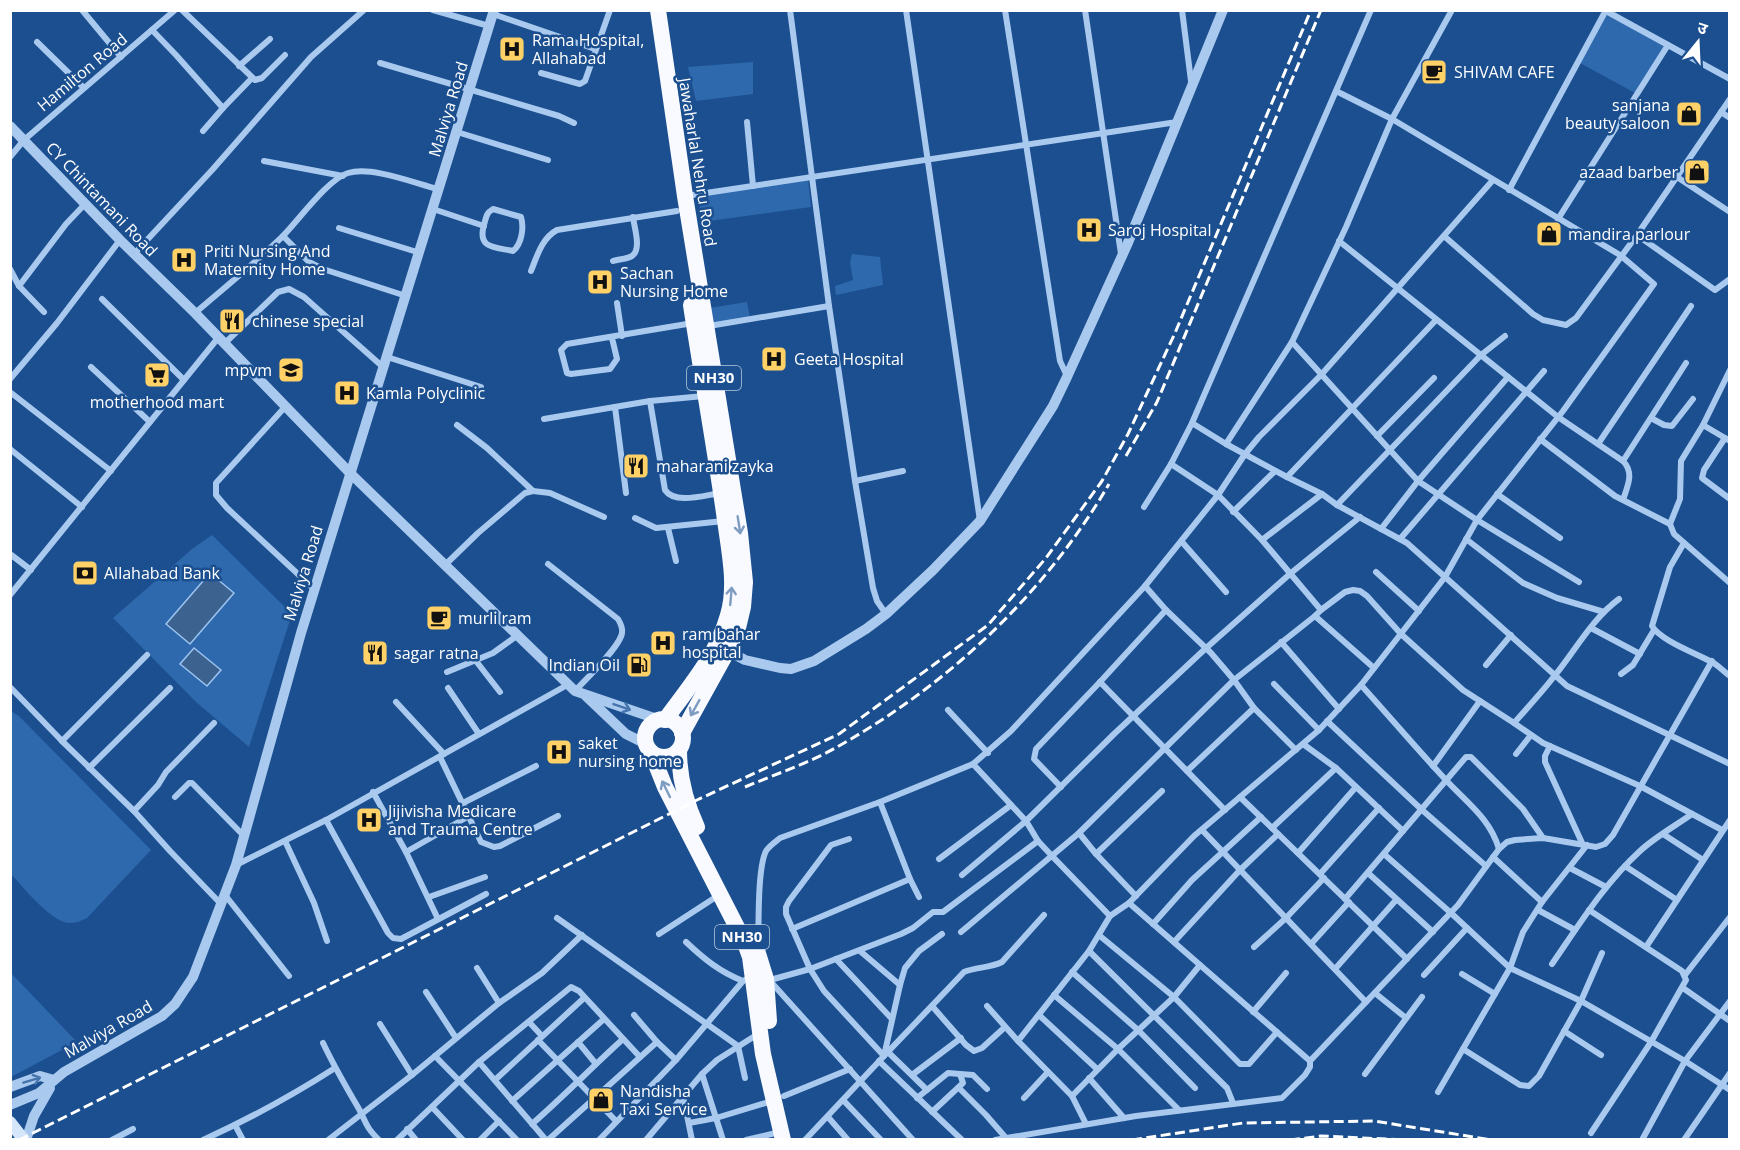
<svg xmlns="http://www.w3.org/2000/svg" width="1740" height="1150" font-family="'Open Sans','Noto Sans Devanagari',sans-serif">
<rect width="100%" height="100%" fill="#1b4f8f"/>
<g fill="#2e69ad">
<path d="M1606 11 1668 45 1637 94 1578 62Z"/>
<path d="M753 62V94L696 101 688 67Z"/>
<path d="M808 180 811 207 702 222 698 195Z"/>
<path d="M852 254 880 257 883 285 836 295 835 286 853 280 850 262Z"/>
<path d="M747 302 750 318 711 324 709 308Z"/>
<path d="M212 535 292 614 249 747 196 702 113 618 192 549Z"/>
<path d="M11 711 19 716 151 850 87 918C81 921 76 923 69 923 51 922 23 887 11 874Z"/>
<path d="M11 973 77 1042 11 1077H10Z"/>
</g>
<g fill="#3c6290" stroke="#9cc4f0" stroke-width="1.5">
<path d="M210 573 234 593 190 644 166 624Z"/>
<path d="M194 648 221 670 207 686 180 664Z"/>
</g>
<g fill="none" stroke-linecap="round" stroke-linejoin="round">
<g stroke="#a9c9ee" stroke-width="6">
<path d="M82 10 121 57"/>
<path d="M182 10 255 80 262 78 285 55"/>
<path d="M433 10 489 26"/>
<path d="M790 10 829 306 855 481 873 588 877 601 886 614"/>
<path d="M906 10 980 521"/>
<path d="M1005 10 1060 361 1067 376"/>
<path d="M1085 10 1121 254"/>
<path d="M1182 10 1191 81"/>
<path d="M1606 11 1730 79"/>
<path d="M493 14 592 48"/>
<path d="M152 30 176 55 223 108 252 78"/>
<path d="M37 42 84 88"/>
<path d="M380 63 559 116 574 123"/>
<path d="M239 66 270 39"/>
<path d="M541 73 580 84 585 81 610 10"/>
<path d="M1721 112 1730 118"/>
<path d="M747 122 753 186"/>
<path d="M203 131 223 108"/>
<path d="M457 132 548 160"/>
<path d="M10 157 24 140 175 10"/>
<path d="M264 161 343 176"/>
<path d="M1677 177 1730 212"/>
<path d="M1509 190 1606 10"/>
<path d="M686 196 1177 122"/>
<path d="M433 209 484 226"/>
<path d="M493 209 521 217C524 227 522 244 513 251 495 247 477 249 484 225 486 218 486 213 493 209Z"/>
<path d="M1558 219 1668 45"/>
<path d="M339 228 417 252"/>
<path d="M1637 235 1715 290 1730 279"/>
<path d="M283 236 309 262 323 269 406 296"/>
<path d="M1444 236 1533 314 1543 320 1566 325 1576 318 1637 235 1730 99"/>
<path d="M1339 241 1558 417 1623 461 1686 363"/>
<path d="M134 254 213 169 311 57 364 10"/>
<path d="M613 261C618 259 628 259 632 256 642 249 634 227 633 217"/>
<path d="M10 269 19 286 44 312"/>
<path d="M531 271C537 256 542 238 557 230L677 211"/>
<path d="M19 286 66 224 85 204"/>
<path d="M102 299 184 380"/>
<path d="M617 303 622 336"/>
<path d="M195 313C224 288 254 264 282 237 298 221 328 179 348 173 372 166 414 183 438 189"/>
<path d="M709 326 829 306"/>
<path d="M612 338 617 359 610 369 571 374 567 373 561 350 567 344 693 323"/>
<path d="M1292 342 1418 481 1477 520 1579 582"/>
<path d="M224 344 278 292 289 289 304 297 383 367"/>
<path d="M387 357 481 387"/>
<path d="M91 367 150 422"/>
<path d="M10 379 57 323 120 240"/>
<path d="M10 392 111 471"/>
<path d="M650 401 665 490C675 505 705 495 721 493"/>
<path d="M285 407 216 483V495L227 508 314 589"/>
<path d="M615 407 626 493"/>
<path d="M1651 418 1664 425 1672 426 1693 399"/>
<path d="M544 419 650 401 704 396"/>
<path d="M1192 423 1226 444 1287 477 1322 494 1337 505 1407 543 1567 686 1730 764"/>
<path d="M457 425 487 448 533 491 550 493 604 517"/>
<path d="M1703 425 1730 370"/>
<path d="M1377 436 1434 378"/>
<path d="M1725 438 1703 425 1681 461 1680 499 1670 524 1674 534 1730 583"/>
<path d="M1540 439 1615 496 1670 524"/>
<path d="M1730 441 1725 438 1704 470 1702 478 1730 499"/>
<path d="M1226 444 1292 342 1346 227 1392 119 1452 10"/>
<path d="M1598 444 1691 306"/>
<path d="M10 449 82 507"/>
<path d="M1171 464 1218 495 1262 540 1322 494"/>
<path d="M1287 477 1436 320"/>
<path d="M855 481 903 471"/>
<path d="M1497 494 1560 538"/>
<path d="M1623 500C1627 487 1635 473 1623 461"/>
<path d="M1337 505 1481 355 1505 336"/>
<path d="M1144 507 1171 464 1192 423 1371 10"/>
<path d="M1233 512 1275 471"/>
<path d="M635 518 656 528 724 521"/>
<path d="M668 528 676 561"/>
<path d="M1381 529 1418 481 1508 377"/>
<path d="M1400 539 1544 371"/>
<path d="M1466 539 1523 583 1557 598 1604 612"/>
<path d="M1262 540 1321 610"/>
<path d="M1182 542 1226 592"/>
<path d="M1684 543 1670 567 1652 626C1660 640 1695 653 1710 661 1717 664 1723 671 1730 676"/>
<path d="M10 554 31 570"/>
<path d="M548 564 618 619C621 624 623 628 622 633 620 647 586 679 575 691"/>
<path d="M445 565 478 533 525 493 533 491"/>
<path d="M1376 572 1419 611"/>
<path d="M1145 586 1166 610 1211 653 1234 680 1254 708 1296 750"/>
<path d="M10 595 218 338"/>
<path d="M1315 616 1374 668"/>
<path d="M1591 628 1640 654"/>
<path d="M1281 642 1339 709"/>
<path d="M476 661 500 692"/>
<path d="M1486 665 1511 635"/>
<path d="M447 672 493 653 518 635"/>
<path d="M1621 674 1633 665 1654 630"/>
<path d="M1100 682 1225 810"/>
<path d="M1274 684 1319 730"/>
<path d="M1361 685C1389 716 1416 748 1445 779 1466 802 1490 818 1499 849"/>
<path d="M10 687 62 741 134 811 170 851 221 904"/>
<path d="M448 688 479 734"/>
<path d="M396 702 444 754"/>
<path d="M948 710 988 753"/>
<path d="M1327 721 1421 809 1486 866"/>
<path d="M1514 723C1528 707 1543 691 1556 674 1576 649 1593 618 1619 599"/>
<path d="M62 741 147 655"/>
<path d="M1550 746 1545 756V762L1583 845"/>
<path d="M1516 754 1531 735"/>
<path d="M440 757 481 842 494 847 500 846 558 816"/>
<path d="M973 764 1026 821 1038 841 1052 856 1110 916"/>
<path d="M1433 766 1480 701"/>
<path d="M89 768 170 688"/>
<path d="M1336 768 1403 831"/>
<path d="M1187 771 1254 708"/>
<path d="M1061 787 1034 759 1036 749 1100 682 1166 610"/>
<path d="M373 792 406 852 438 919"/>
<path d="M175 797 189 783H192L243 835"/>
<path d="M1240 797 1407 959"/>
<path d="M880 802 910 879 919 897"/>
<path d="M463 803 536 766"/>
<path d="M134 811 158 785 166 772 214 723"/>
<path d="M326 820 388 933 393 938 401 939 486 894"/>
<path d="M1272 828 1336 768 1303 744"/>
<path d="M1202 830 1366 1002"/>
<path d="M1079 833 1096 854 1136 896"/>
<path d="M1663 834 1703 860"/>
<path d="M849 839 831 845 789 901 786 907V914L810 969 824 991 884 1056 964 972C976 967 990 968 1002 962L1044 915"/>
<path d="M285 841 314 903 327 941"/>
<path d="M406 852 469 816"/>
<path d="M1298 853 1356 787"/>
<path d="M1096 854 1162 791"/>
<path d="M1384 854 1451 913 1510 968 1581 1001 1685 1061 1730 1090"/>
<path d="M1493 857 1542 902"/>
<path d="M939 859 1011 805"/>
<path d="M236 865 326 820 569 684"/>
<path d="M1625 866 1677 900"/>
<path d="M1570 868 1606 887"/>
<path d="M1368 873 1433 932"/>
<path d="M1320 874 1379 808"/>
<path d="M962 875 1026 821 1114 734 1205 649 1291 573 1360 517"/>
<path d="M225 895 289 976"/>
<path d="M429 897 485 877"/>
<path d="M1345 899 1466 757H1471L1523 809 1543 838"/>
<path d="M1129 903 1310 1061"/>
<path d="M1538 910 1575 930"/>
<path d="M1589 910 1682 971 1686 980 1651 1042 1591 1133"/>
<path d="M557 918 738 1046 745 1078"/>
<path d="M1153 924 1192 880 1261 817"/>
<path d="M792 929 910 879"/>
<path d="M961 932 1079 833 1234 680 1315 616 1321 610 1345 592 1353 590 1360 591 1367 596 1401 634 1463 690 1514 723 1543 743 1640 786 1722 830"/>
<path d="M659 934 719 895"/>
<path d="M1100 936 1174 997 1240 1064H1249L1277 1032"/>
<path d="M686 942C704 959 720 972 743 981"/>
<path d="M1174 942 1240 870 1278 834"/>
<path d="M1311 944 1349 902"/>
<path d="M1254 947 1286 918 1324 878"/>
<path d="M1646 947 1730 820"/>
<path d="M758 950C759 928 757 869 766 851 769 846 775 842 780 838L880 802 973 764 1011 731 1145 586 1218 495 1245 454 1259 437 1321 375 1493 180"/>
<path d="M860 951 900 985"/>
<path d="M1089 951 1227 1088 1233 1103"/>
<path d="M836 959 892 1019"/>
<path d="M1552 964C1579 925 1604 884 1640 851 1655 837 1675 826 1692 814"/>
<path d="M477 968 499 1003"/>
<path d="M1335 969 1396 900"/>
<path d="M1072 972 1138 1030 1195 1088"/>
<path d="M1462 974 1495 994"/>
<path d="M1424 975 1467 928"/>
<path d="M1685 975 1730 917"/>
<path d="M770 980 810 969 901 934 913 928 933 912H943L1038 841"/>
<path d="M771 982 913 1140"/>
<path d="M1683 988 1730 1021"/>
<path d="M426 992 456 1038"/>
<path d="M1375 993 1406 1018"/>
<path d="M1054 995 1118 1049 1179 1110"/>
<path d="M932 1006 966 1045 974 1051 982 1048 1005 1027"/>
<path d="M987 1006 1018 1041"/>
<path d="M1253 1012 1286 973"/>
<path d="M634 1015 657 1042"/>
<path d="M1039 1015 1097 1069"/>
<path d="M529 1022 542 1036"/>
<path d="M380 1024 412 1075"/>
<path d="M1564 1031 1601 1055"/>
<path d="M538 1040 616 1121"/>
<path d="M578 1042 596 1064"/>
<path d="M323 1043C334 1066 346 1087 359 1109 367 1124 365 1126 379 1140"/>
<path d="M1463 1049 1520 1085 1529 1086 1539 1076 1581 1001 1602 953"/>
<path d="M888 1052 927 1090"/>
<path d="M435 1056 517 1140"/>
<path d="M879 1061 962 1140"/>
<path d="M479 1062 546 1140"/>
<path d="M702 1074 723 1140"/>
<path d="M1365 1074 1422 997"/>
<path d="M912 1075 961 1038"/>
<path d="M1089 1078 1124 1118"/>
<path d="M495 1080 584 998"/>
<path d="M959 1088 986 1115 1006 1138"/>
<path d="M1438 1092 1510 968 1523 932 1542 902 1587 845"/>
<path d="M683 1096 692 1140"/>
<path d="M784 1096 850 1069"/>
<path d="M1072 1096 1118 1049 1174 997 1200 965"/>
<path d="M917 1098 948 1073 973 1075 987 1089"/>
<path d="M1024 1098 1048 1072"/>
<path d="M512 1101 604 1019"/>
<path d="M844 1101 881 1140"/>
<path d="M432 1107 463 1140"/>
<path d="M932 1112 963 1083 960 1074"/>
<path d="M828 1117 848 1140"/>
<path d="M689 1123 716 1118 772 1101"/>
<path d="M532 1124C563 1097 592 1067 623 1039"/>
<path d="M1086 1124 1072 1096 1018 1041 1089 951 1110 916 1129 903 1194 836 1319 730 1361 685 1445 577 1477 520 1563 411 1654 284 1620 255 1392 119 1336 91"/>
<path d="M235 1125 243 1140"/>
<path d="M407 1129 416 1140"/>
<path d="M112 1140 133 1129"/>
<path d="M203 1140C249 1119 293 1095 335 1068"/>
<path d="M328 1140 412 1075 499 1003 542 973 582 935"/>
<path d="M397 1140 479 1062 571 987 579 991 640 1057"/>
<path d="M480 1140 499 1121"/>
<path d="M548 1140 657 1042 676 1060"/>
<path d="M599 1140 676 1060 743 981 750 977"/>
<path d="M646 1140 702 1074 717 1060 758 1034"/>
<path d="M746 1140 780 1132"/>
<path d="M805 1140 884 1056 900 985 905 968 919 951 942 934"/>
<path d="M995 1140 1136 1116 1282 1098 1305 1075 1310 1067V1061L1458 905 1499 849 1507 842 1515 840 1543 838 1596 847 1605 844 1613 835 1712 661"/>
<path d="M1642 1140 1685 1061 1730 1001"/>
<path d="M1684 1140 1730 1073"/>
</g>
<g stroke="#a9c9ee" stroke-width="10">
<path d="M10 126 120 240 195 313 350 473 575 691 660 720"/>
<path d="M724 649 745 660 780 668 791 669 814 661 866 629 886 614 933 570 980 521 1053 406 1067 377 1127 245 1223 10"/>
<path d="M586 696 626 734 646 744"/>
<path d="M10 1087 40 1076 54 1080"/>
<path d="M10 1105 39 1093 64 1072 162 1016 175 1004 193 977 236 865 301 633 494 10"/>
<path d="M26 1140 34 1116 50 1088"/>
</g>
<path stroke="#d6e6fa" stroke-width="12" d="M10 1122 24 1140"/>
<g stroke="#f8faff" stroke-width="16">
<path d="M658 10 685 196 740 533 745 582 743 607 738 628 728 650 682 733"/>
<circle cx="664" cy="738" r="19"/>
<path d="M665 720C689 687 717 655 728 615 737 585 729 551 725 520 715 448 702 377 691 305"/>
<path d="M679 750C679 778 685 801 697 827"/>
<path d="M651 752 665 787 745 943 750 957 763 1054 783 1140"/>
<path d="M757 950 766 979 769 1021"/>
</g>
<g stroke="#fff" stroke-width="3" stroke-dasharray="10 4.5" stroke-linecap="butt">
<path d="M1126 456 1157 402 1321 10"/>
<path d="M745 787C776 774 809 763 837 747 948 685 1045 594 1109 484"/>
<path d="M19 1140 697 800 839 734 988 625 1046 558 1102 481 1128 434 1175 333 1311 10"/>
<path d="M1132 1140 1243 1123 1374 1121 1492 1140"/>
<path d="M1290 1140 1321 1136 1406 1140"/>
</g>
</g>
<defs><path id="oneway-shaft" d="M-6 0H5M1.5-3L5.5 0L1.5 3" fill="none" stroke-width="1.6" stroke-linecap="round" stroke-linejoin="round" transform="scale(1.5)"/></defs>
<g stroke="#7e9cc1">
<use href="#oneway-shaft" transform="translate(739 525) rotate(81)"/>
<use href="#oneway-shaft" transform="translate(731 596) rotate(-85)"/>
<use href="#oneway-shaft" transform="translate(695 708) rotate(119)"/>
<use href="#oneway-shaft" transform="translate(666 789) rotate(-116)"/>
</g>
<g stroke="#4674ac">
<use href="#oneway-shaft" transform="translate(622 707) rotate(19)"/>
<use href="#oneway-shaft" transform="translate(32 1080) rotate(-17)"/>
</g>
<defs>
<symbol id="hospital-square" viewBox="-11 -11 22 22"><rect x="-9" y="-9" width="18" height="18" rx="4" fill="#ffd166" stroke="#1b4f8f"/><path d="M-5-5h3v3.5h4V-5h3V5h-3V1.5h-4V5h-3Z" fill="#111"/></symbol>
<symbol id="cafe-square" viewBox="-11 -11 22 22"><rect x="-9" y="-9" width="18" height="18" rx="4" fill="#ffd166" stroke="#1b4f8f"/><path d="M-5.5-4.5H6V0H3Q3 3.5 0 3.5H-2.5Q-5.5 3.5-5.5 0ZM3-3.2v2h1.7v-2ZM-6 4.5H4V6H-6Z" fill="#111"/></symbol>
<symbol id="shop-square" viewBox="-11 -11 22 22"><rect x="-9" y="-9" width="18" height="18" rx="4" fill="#ffd166" stroke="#1b4f8f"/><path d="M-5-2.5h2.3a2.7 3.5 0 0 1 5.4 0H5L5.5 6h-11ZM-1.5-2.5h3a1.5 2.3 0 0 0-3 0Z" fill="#111"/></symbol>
<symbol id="restaurant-square" viewBox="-11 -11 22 22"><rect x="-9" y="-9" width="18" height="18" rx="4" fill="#ffd166" stroke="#1b4f8f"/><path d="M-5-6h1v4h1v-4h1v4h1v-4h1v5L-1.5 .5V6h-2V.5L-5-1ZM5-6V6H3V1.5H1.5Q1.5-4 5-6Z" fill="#111"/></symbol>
<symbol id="school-square" viewBox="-11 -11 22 22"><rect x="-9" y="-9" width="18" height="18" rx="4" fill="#ffd166" stroke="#1b4f8f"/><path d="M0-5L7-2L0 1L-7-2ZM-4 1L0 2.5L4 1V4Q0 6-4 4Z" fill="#111"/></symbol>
<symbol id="supermarket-square" viewBox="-11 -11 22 22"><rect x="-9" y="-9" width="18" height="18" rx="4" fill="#ffd166" stroke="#1b4f8f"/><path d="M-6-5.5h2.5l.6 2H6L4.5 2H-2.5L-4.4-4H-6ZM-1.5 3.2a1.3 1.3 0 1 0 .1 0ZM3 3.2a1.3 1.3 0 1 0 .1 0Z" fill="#111"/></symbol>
<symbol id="bank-square" viewBox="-11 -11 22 22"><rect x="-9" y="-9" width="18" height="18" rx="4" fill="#ffd166" stroke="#1b4f8f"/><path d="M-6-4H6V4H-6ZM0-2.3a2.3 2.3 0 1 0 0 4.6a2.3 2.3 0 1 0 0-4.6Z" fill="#111"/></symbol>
<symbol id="fuel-square" viewBox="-11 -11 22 22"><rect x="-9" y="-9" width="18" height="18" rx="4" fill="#ffd166" stroke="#1b4f8f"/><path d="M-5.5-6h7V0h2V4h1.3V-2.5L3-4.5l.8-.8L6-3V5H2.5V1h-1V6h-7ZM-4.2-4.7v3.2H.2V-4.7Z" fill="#111"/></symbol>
</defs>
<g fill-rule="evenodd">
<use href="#hospital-square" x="497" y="34" width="30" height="30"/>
<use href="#cafe-square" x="1419" y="57" width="30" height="30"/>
<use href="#shop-square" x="1674" y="99" width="30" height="30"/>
<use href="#shop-square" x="1682" y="157" width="30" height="30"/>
<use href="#hospital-square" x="1074" y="215" width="30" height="30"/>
<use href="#shop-square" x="1534" y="219" width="30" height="30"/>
<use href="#hospital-square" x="169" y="245" width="30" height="30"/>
<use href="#hospital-square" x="585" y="267" width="30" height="30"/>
<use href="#restaurant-square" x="217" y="306" width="30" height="30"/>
<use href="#hospital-square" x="759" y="344" width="30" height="30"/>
<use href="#school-square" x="276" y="355" width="30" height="30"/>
<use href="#supermarket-square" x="142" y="360" width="30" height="30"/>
<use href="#hospital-square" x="332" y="378" width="30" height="30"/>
<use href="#restaurant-square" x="621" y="451" width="30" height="30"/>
<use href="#bank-square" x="70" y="558" width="30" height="30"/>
<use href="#cafe-square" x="424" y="603" width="30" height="30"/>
<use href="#hospital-square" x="648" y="628" width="30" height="30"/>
<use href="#restaurant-square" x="360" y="638" width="30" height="30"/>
<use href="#fuel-square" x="624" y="650" width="30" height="30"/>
<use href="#hospital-square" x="544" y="737" width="30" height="30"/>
<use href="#hospital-square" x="354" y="805" width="30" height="30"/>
<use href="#shop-square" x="586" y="1085" width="30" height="30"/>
</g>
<g text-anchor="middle" stroke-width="5" stroke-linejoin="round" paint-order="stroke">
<g fill="#1b4f8f" stroke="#bbcadd" stroke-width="1.5">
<rect x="687" y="366" width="54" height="24" rx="4.5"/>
<rect x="715" y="925" width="54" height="24" rx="4.5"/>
</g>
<g font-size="15" font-weight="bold" fill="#fff">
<text x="714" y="383">NH30</text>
<text x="742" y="942">NH30</text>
</g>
<g font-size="16" fill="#fff" stroke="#1b4f8f" text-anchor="start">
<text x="532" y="46">Rama Hospital,<tspan x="532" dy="18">Allahabad</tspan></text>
<text x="1454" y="78">SHIVAM CAFE</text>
<text x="1670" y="111" text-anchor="end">sanjana<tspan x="1670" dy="18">beauty saloon</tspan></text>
<text x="1678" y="178" text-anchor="end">azaad barber</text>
<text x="1108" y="236">Saroj Hospital</text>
<text x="1568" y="240">mandira parlour</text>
<text x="204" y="257">Priti Nursing And<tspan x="204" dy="18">Maternity Home</tspan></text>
<text x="620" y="279">Sachan<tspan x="620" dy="18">Nursing Home</tspan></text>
<text x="252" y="327">chinese special</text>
<text x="794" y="365">Geeta Hospital</text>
<text x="272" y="376" text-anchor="end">mpvm</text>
<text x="366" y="399">Kamla Polyclinic</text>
<text x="157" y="408" text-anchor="middle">motherhood mart</text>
<text x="656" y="472">maharani zayka</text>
<text x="104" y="579">Allahabad Bank</text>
<text x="458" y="624">murli ram</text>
<text x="682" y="640">ram bahar<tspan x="682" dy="18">hospital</tspan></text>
<text x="394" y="659">sagar ratna</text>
<text x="620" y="671" text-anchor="end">Indian Oil</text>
<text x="578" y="749">saket<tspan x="578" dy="18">nursing home</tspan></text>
<text x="388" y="817">Jijivisha Medicare<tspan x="388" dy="18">and Trauma Centre</tspan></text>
<text x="620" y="1097">Nandisha<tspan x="620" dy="18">Taxi Service</tspan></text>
</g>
<g font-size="16" fill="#fff" stroke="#1b4f8f">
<text transform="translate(82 72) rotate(-40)" y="6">Hamilton Road</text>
<text transform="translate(448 109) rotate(-73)" y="6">Malviya Road</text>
<text transform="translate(698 162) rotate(81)" y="6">Jawaharlal Nehru Road</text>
<text transform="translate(102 199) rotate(46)" y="6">CY Chintamani Road</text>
<text transform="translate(303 573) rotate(-73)" y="6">Malviya Road</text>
<text transform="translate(108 1029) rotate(-30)" y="6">Malviya Road</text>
</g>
</g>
<rect width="1740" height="1150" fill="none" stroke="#ffffff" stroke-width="24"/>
<g transform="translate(1698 42) rotate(18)" stroke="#1b4f8f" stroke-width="4.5" paint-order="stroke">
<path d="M0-4.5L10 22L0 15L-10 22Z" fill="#ffffff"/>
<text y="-9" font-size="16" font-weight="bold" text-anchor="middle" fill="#ffffff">उ</text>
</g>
</svg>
